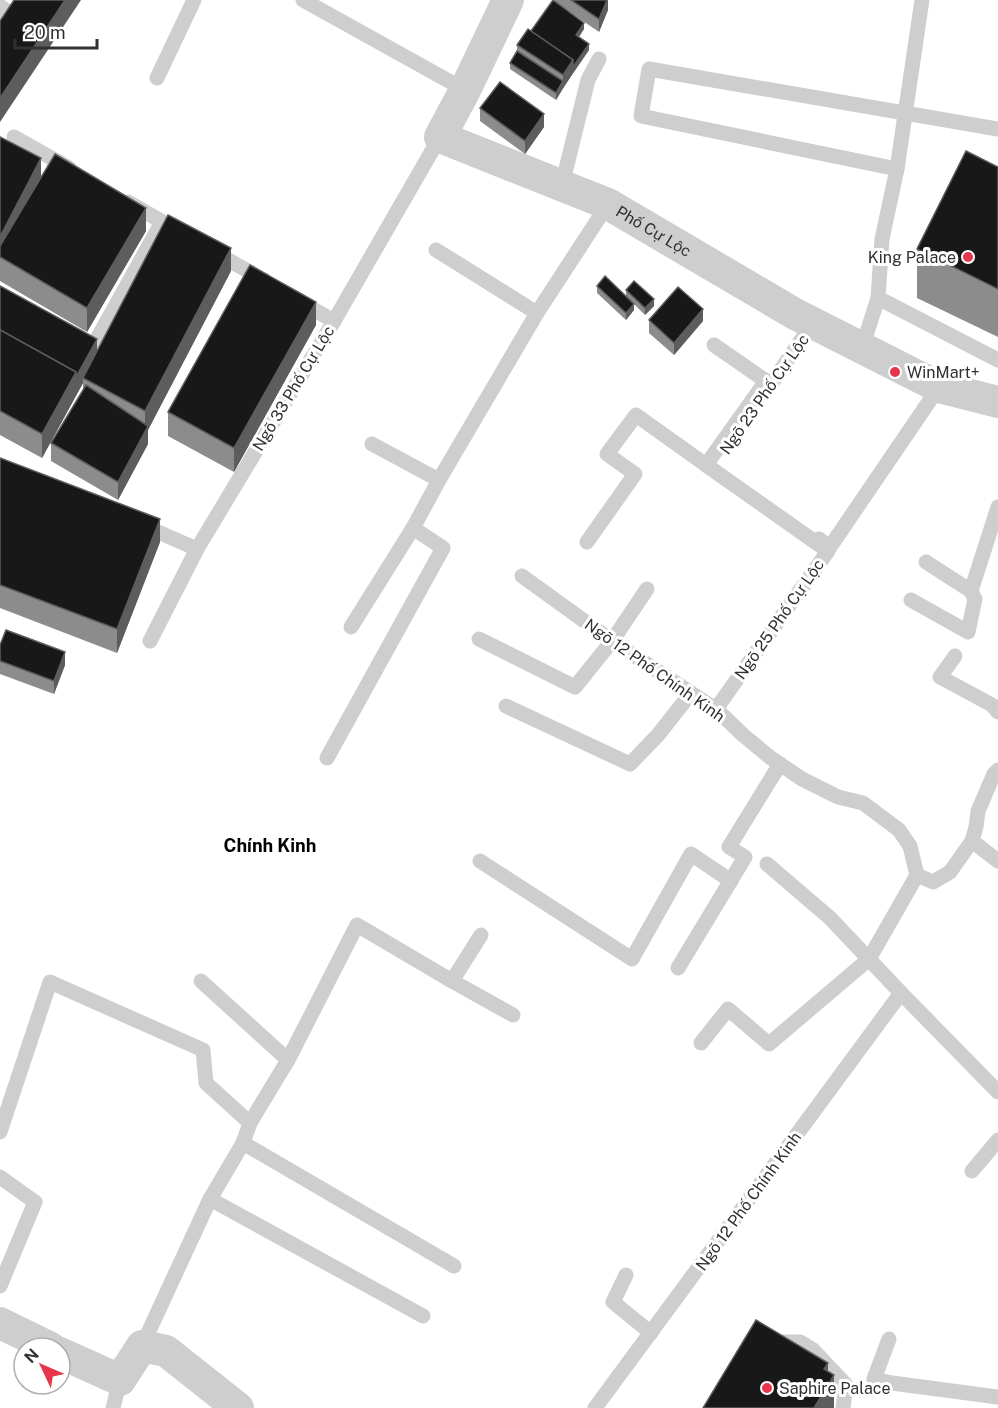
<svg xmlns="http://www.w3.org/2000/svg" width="998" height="1408" font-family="'Public Sans',sans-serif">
<rect width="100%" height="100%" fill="#fff"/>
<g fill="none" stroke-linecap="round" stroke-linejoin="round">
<g stroke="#cecece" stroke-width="15">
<path d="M303 0 465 90"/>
<path d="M0 6 4 9 0 16"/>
<path d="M157 78 194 0"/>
<path d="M14 137 69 168"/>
<path d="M897 169 641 116 649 69 998 129"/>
<path d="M562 185 588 80 599 59"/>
<path d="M128 202 180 232"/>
<path d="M436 250 537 313"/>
<path d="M214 252 264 280"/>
<path d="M878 298 882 239 897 169 922 0"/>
<path d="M297 300 334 321"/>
<path d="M96 341 162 222"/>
<path d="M714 345 766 381 706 465 828 551 716 709"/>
<path d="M862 348 878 298 998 360"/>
<path d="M765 393 813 323"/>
<path d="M372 444 439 480"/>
<path d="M142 525 197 549"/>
<path d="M819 539 830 547 939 387"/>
<path d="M587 542 635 474 607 454 636 415 706 465"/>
<path d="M926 562 971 591"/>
<path d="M522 576 612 641 717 710 743 735 771 758 802 779 838 797 863 803 899 830 910 846 917 875"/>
<path d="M911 600 968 632 975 599 971 591 998 507"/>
<path d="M351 627 413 528"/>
<path d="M479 639 575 687 612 641 647 589"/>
<path d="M150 641 197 549 334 321 440 137"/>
<path d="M955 656 940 677 992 705 998 712"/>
<path d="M506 706 630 764 658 735 691 693"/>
<path d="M327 758 443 548 413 528 439 480 537 313 608 204"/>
<path d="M972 841 998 861"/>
<path d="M480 861 632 959 691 854 731 881"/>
<path d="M767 864 830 918 901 993 998 1092"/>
<path d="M917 875 933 882 950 872 972 841 976 827 978 811 994 774 998 770"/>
<path d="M678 968 745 857 729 847 780 764"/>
<path d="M201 981 288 1060"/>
<path d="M452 981 513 1015"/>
<path d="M701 1043 728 1009 769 1044 869 959 917 875"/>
<path d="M0 1132 50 982 203 1050 206 1083 250 1123"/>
<path d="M243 1143 454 1266"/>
<path d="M972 1171 998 1140"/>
<path d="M0 1177 35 1202 0 1286"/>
<path d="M210 1199 423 1316"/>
<path d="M626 1275 613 1302 651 1333"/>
<path d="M889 1339 874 1379 892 1383 998 1397"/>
<path d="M142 1346 210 1199 243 1143 250 1123 288 1060 357 925 452 981 481 935"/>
<path d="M774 1347 782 1342H800L813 1350 846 1385 843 1408"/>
<path d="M113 1408 120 1380"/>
<path d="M595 1408 901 993"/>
</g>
<g stroke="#cecece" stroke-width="32">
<path id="s1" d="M508 0 465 90 440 137 608 204 795 314 939 387 998 402"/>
<path d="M0 1323 51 1348"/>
<path d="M60 1353 120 1380 142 1346 166 1351 238 1408"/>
</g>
</g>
<g fill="#8c8c8c">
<path d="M555 0H608V10L599 32 567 10 584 29 579 37 589 50 573 73 556 100 510 69V63L517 51V45L531 31 555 1Z"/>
<path d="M480 108 544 127 525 154 480 121Z"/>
<path d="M0 137 41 176 146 231 87 332 0 281Z"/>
<path d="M998 167V337L917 298V249Z"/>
<path d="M231 271 148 430V444L118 500 51 461V443L83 390V383L42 458 0 435V286L97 351Z"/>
<path d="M597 286 626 296V290L654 306 645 315 634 304V310L626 320 597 293Z"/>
<path d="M649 320 703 321 674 355 649 333Z"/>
<path d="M316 325 234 472 168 436V412Z"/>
<path d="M0 458 160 542 117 653 0 608Z"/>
<path d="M0 645 65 665 54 694 0 674Z"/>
</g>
<g fill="#5d5d5d">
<path d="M65 0H81L0 122V98Z"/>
<path d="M607 0H608V10L599 32V19Z"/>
<path d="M584 23V29L576 41V35Z"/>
<path d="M589 44V50L563 88V75L573 60Z"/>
<path d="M563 81V88L556 100V93Z"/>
<path d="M544 114V127L525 154V141Z"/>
<path d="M41 158V177L0 255V237Z"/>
<path d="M146 208V231L87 332V308Z"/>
<path d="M231 248V271L148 430V444L118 500V482L145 430V411Z"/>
<path d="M654 299V306L645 315V308Z"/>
<path d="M316 302V325L234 472V448Z"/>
<path d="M634 304V310L626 320V313Z"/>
<path d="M703 309V321L674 355V343Z"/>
<path d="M97 339V357L83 378V383L42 458V434L76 372Z"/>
<path d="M160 519V542L117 653V629Z"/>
<path d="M65 652V665L54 694V681Z"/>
<path d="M828 1363V1385L834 1375V1408H814L824 1369Z"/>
</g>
<g fill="#181818" stroke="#5d5d5d" stroke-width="1.5">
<path d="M14 0H65L0 98V21Z"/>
<path d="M553 0 584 23 576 35 589 44 573 67V60L531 31Z"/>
<path d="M571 0H607L599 19Z"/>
<path d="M528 29 573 60 563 75 517 45Z"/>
<path d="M517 51 563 81 556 93 510 63Z"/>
<path d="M500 82 544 114 525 141 480 108Z"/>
<path d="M0 137 41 158 0 237Z"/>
<path d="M966 151 998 167V289L917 249Z"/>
<path d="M55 154 146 208 87 308 0 257V246Z"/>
<path d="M168 215 231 248 145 411 83 378Z"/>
<path d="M250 265 316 302 234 448 168 412Z"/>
<path d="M605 276 634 304 626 313 597 286Z"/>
<path d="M634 281 654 299 645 308 626 290Z"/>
<path d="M0 286 97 339 76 377V372L0 330Z"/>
<path d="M678 287 703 309 674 343 649 320Z"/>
<path d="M0 330 76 372 42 434 0 411Z"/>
<path d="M86 385 148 426 118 482 51 443Z"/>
<path d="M0 458 160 519 117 629 0 585Z"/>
<path d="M6 630 65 652 54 681 0 661V645Z"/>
<path d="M756 1320 828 1363 824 1369 834 1375 814 1408H703Z"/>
</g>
<g fill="#e6364b" stroke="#fff" stroke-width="2">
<circle cx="968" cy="257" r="6"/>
<circle cx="895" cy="372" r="6"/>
<circle cx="767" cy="1388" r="6"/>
</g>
<g text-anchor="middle" stroke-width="6" stroke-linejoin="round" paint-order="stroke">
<g font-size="16" fill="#313131" stroke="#fff">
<text dy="6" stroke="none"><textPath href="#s1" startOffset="387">Phố Cự Lộc</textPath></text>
<text transform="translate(293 388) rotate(-59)" y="6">Ngõ 33 Phố Cự Lộc</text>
<text transform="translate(764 394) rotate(-55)" y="6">Ngõ 23 Phố Cự Lộc</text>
<text transform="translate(779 619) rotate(-55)" y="6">Ngõ 25 Phố Cự Lộc</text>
<text transform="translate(655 670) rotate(35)" y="6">Ngõ 12 Phố Chính Kinh</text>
<text transform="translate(748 1201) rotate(-54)" y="6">Ngõ 12 Phố Chính Kinh</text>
</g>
<g font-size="16" fill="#313131" stroke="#fff" text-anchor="start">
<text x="956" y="263" text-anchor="end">King Palace</text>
<text x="907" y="378">WinMart+</text>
<text x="779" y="1394">Saphire Palace</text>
</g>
<g font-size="18" font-weight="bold" fill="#000" stroke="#fff">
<text x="270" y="852">Chính Kinh</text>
</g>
</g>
<g transform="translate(42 1366) rotate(314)"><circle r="28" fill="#ffffff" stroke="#adadad" stroke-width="1.5"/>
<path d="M0-4.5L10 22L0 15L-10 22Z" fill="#e6364b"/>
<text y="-9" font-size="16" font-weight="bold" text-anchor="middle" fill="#313131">N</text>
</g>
<path d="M15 39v9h82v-9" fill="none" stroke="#313131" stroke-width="3"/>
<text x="24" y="39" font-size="18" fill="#313131" stroke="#ffffff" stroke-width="4.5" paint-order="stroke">20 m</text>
</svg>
